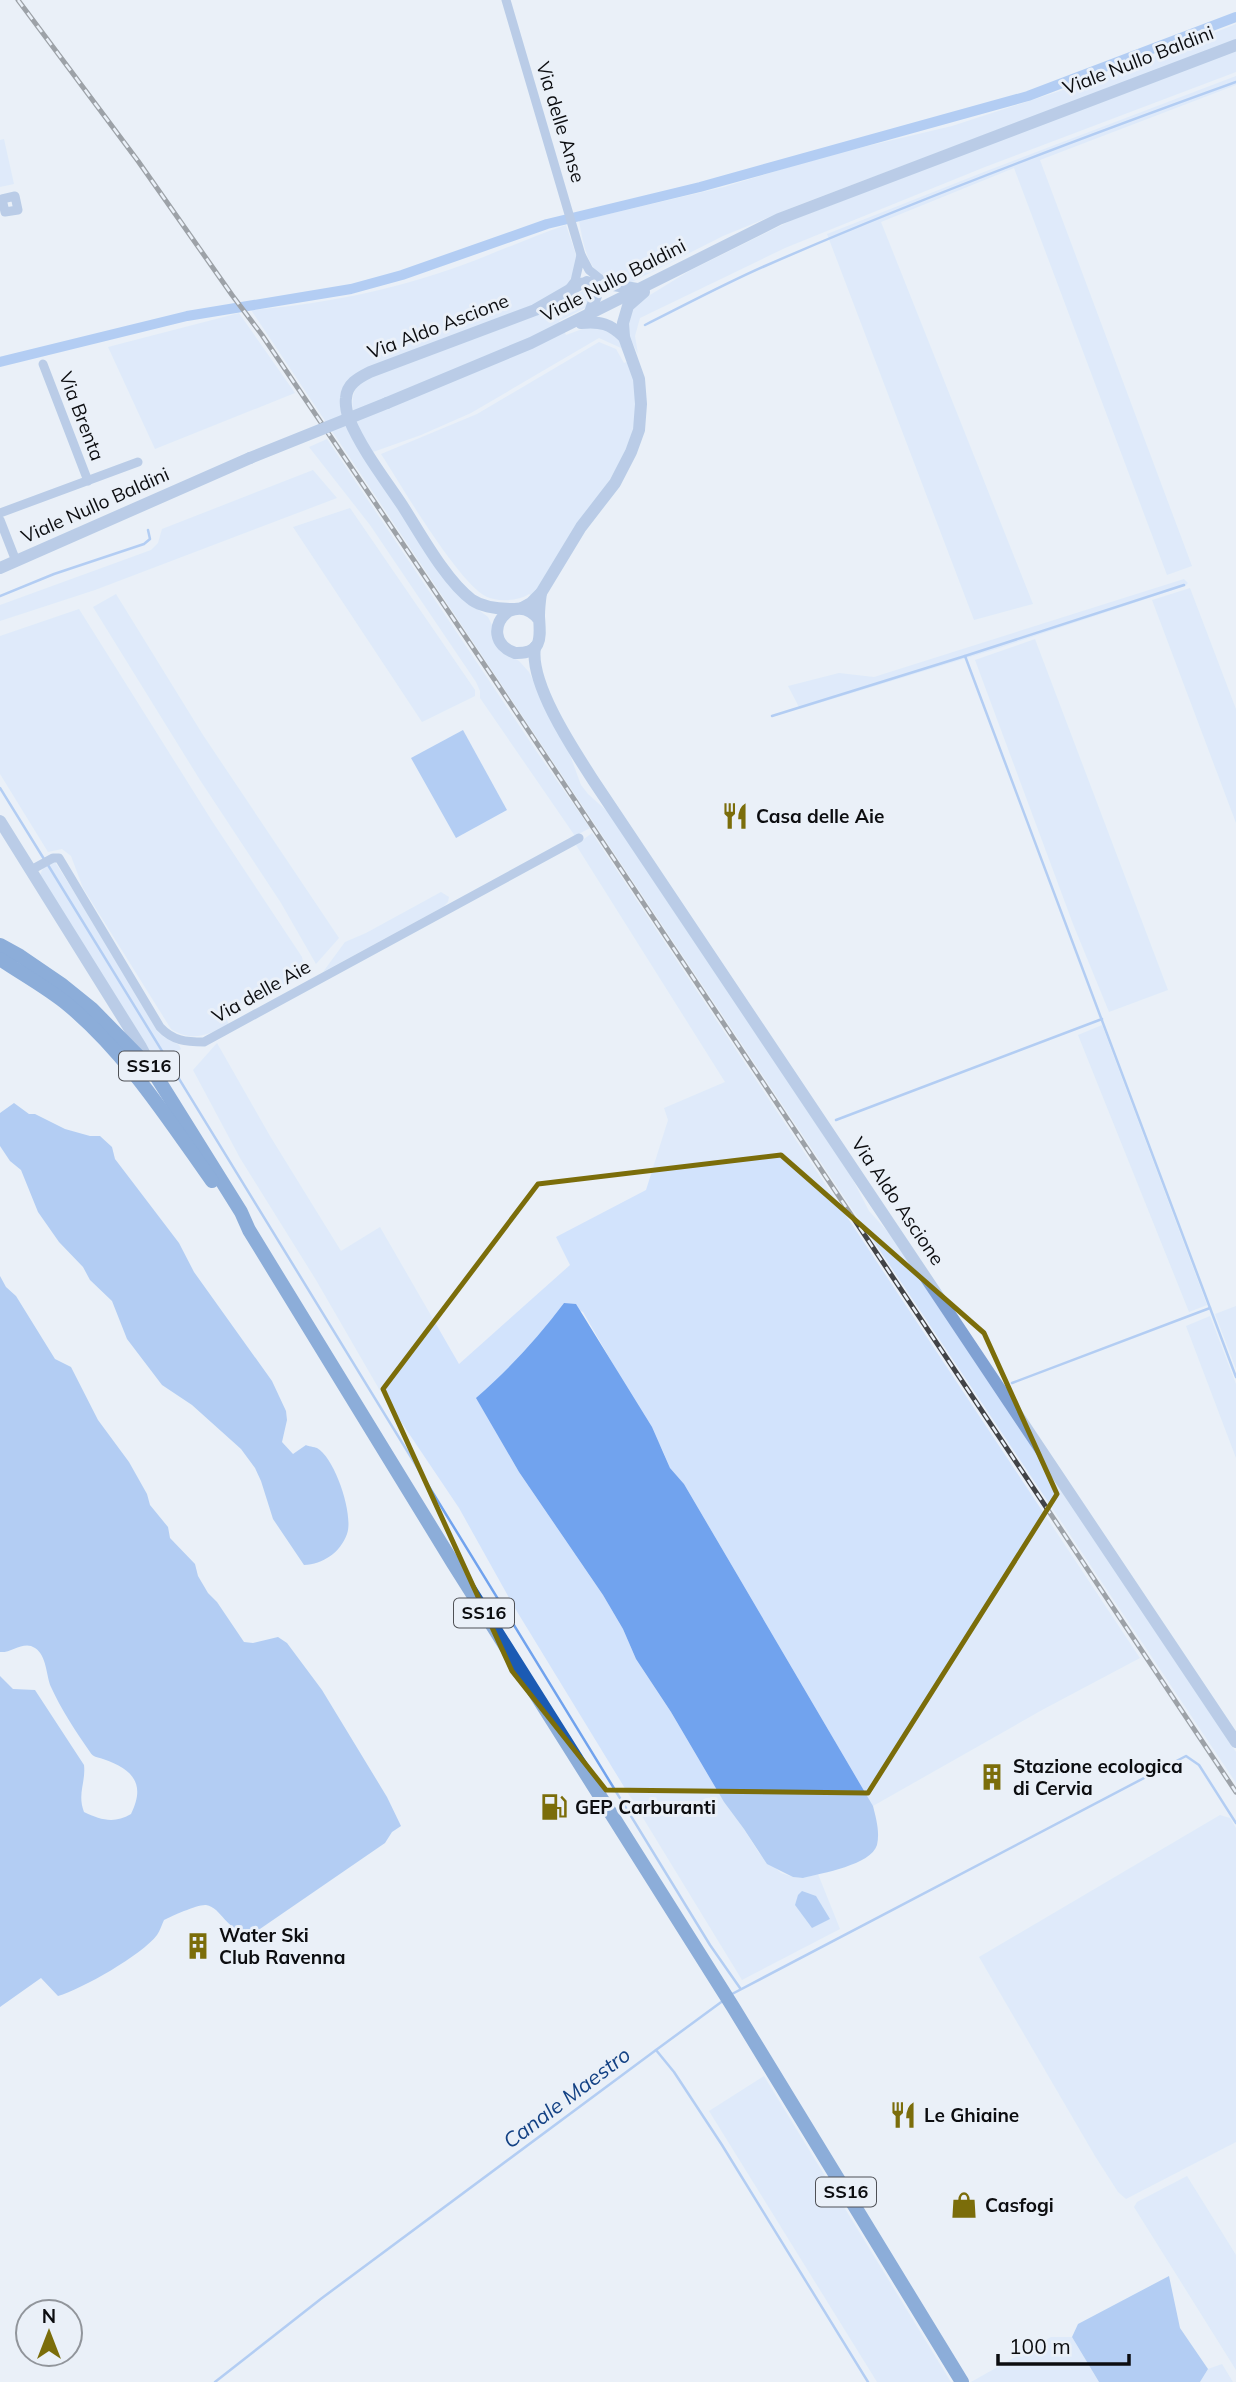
<svg xmlns="http://www.w3.org/2000/svg" width="1236" height="2382" font-family="Mulish,sans-serif">
<rect width="100%" height="100%" fill="#eaf0f8"/>
<g fill="#d2e3fc">
<path d="M1236 24V40L796 206 723 236 626 285C589 280 585 253 579 221L724 187 825 156 952 126 1106 76Z"/>
<path d="M1236 50V72L985 167 785 248 640 318 635 336 638 354C629 336 620 319 637 303L689 271 792 220Z"/>
<path d="M1236 76V85L1040 160 1192 566 1167 575 1014 168 881 222 1033 604 974 620 827 234 984 172Z"/>
<path d="M4 139 14 184 0 187V140Z"/>
<path d="M566 225 578 261 568 285 540 302 345 383C338 404 339 410 349 430L476 608 488 617 506 653 519 661 529 672 570 755 581 785 588 794 607 811 852 1178 869 1211 889 1233 1236 1752V1783L251 310C327 304 404 288 476 260 506 248 535 236 566 225Z"/>
<path d="M583 291 591 296V305L559 321 566 335 596 324 620 340 624 354 621 348 599 338 471 413 421 435 373 452C359 430 343 407 359 382L547 310Z"/>
<path d="M239 313 295 393 155 449 108 347Z"/>
<path d="M599 342 616 349 624 363 629 361C653 423 616 471 583 520 566 545 549 571 532 596L529 594C519 601 498 602 487 597 458 583 401 485 381 454L477 414Z"/>
<path d="M327 439 539 755 590 828 575 836 480 698V691L476 682 370 525 309 447Z"/>
<path d="M313 470 337 498 95 590 0 621V605L151 550 158 543 162 529Z"/>
<path d="M350 508 475 690V696L422 722 293 527Z"/>
<path d="M1184 579 1188 583 1185 586 996 649 800 709 788 686 839 673 874 677Z"/>
<path d="M1190 588 1236 709V823L1152 600Z"/>
<path d="M116 594 203 735 339 938 316 964 281 903 200 780 93 607Z"/>
<path d="M79 609 212 821 302 957 305 972 300 978 223 1010 229 1025C209 1034 192 1043 171 1029L83 888 71 856 62 849 48 852 0 774V636Z"/>
<path d="M1035 639 1168 990 1109 1012 1073 924 975 660Z"/>
<path d="M592 833 1140 1658 1042 1710 873 1806 684 1484 670 1468 662 1449 583 1312 564 1303C538 1338 509 1369 477 1399L519 1472 603 1595 623 1629 636 1659 671 1712 724 1802 744 1829 759 1853 781 1873 793 1877 803 1878 818 1874 840 1929 742 1980 513 1605 459 1508 379 1389 316 1280 240 1158 193 1070 217 1043 270 1136 341 1251 380 1227 459 1364 570 1265 556 1237 646 1190 668 1120 664 1108 725 1082 576 845Z"/>
<path d="M55 862 167 1038 179 1045 181 1049 157 1062 40 875 43 868Z"/>
<path d="M441 892 449 897 448 902 443 907 323 972 345 942 366 933Z"/>
<path d="M1102 1025 1207 1305 1189 1312 1078 1035Z"/>
<path d="M1236 1306V1369L1215 1314Z"/>
<path d="M1210 1316 1236 1384V1458L1186 1326Z"/>
<path d="M1220 1815 1230 1818 1236 1828V2142L1126 2199 1118 2192 1095 2156 979 1957Z"/>
<path d="M764 2076 951 2382H877L709 2111Z"/>
<path d="M1187 2176 1236 2255V2370L1134 2207 1137 2202Z"/>
<path d="M1051 2337H1072L1099 2382H971Z"/>
<path d="M1222 2364 1233 2382H1200L1208 2369Z"/>
</g>
<g fill="#71a3ee">
<path d="M463 730 507 810 456 838 411 758Z"/>
<path d="M14 1103 29 1114H35L65 1129 90 1136H100L112 1147 115 1159 179 1243 194 1272 272 1381 286 1411 287 1420 282 1442 293 1454 306 1445C307 1446 315 1447 317 1448 335 1458 354 1515 347 1534 340 1553 323 1564 304 1565L273 1519 261 1481 255 1468 241 1449 192 1405 162 1385 127 1339 112 1301 90 1280 83 1267 59 1242 38 1212 21 1170 10 1161 0 1146V1113Z"/>
<path d="M0 1276 6 1287 16 1296 55 1359 71 1367 98 1420 129 1462 147 1494 150 1505 168 1527 170 1538 195 1564 198 1576 208 1593 217 1602 244 1642 253 1643 278 1637 287 1643 322 1690 387 1797 401 1826 392 1832 385 1843 257 1931C226 1937 224 1908 206 1905 198 1904 172 1916 164 1920 162 1924 160 1931 157 1935 142 1955 82 1989 58 1996L41 1978 0 2007V1676L13 1689 35 1690 84 1765C86 1782 77 1794 84 1812 101 1820 114 1824 131 1814 146 1784 133 1769 103 1759 97 1757 93 1757 90 1752 76 1732 61 1709 51 1687 46 1675 47 1656 35 1648 24 1640 12 1653 0 1652Z"/>
<path d="M564 1303 576 1304 652 1427 670 1468 684 1484 873 1806C876 1818 880 1832 877 1845 871 1865 822 1873 803 1878L793 1877 767 1864 744 1829 724 1802 671 1712 636 1659 623 1629 603 1595 519 1472 476 1398C509 1369 538 1338 564 1303Z"/>
<path d="M802 1891 816 1896 830 1919 812 1928 795 1905 798 1895Z"/>
<path d="M1169 2276 1180 2328 1208 2369 1200 2382H1099L1072 2337 1078 2324Z"/>
</g>
<g fill="none" stroke-linecap="round" stroke-linejoin="round">
<g stroke="#71a3ee" stroke-width="2.5">
<path d="M645 325C685 305 724 284 765 266 918 199 1078 139 1236 82"/>
<path d="M0 596 54 574 144 544 150 539 148 530"/>
<path d="M965 656 1184 585"/>
<path d="M772 716 965 656 1236 1377"/>
<path d="M0 788 44 859"/>
<path d="M48 865 710 1945 740 1988"/>
<path d="M836 1120 1102 1019"/>
<path d="M1012 1383 1210 1308"/>
<path d="M732 1994 1186 1756 1199 1765 1236 1823"/>
<path d="M656 2050 724 2000"/>
<path d="M215 2382 322 2298 656 2050 674 2072 722 2145 868 2382"/>
</g>
<path stroke="#71a3ee" stroke-width="10" d="M0 362 187 316 351 289 402 275 547 224 700 187 1028 96 1236 17"/>
<g stroke="#80a1d3" stroke-width="9">
<path d="M506 0 581 255"/>
<path d="M0 200 2 199 15 196 18 210 5 212 2 199"/>
<path d="M569 289 575 281 581 255 589 270 604 282"/>
<path d="M43 364 88 481"/>
<path d="M0 513 138 462"/>
<path d="M0 520 16 561"/>
<path d="M31 870 53 858H59L160 1027C173 1041 186 1042 204 1042L579 838"/>
</g>
<g stroke="#80a1d3" stroke-width="12">
<path d="M587 282 596 296 589 315"/>
<path d="M581 323C601 321 610 324 624 337"/>
<path d="M387 403 531 343 779 219 1236 45"/>
<path d="M0 568 250 458"/>
<path d="M522 608 531 603 541 593 581 527 615 483 631 452 639 430 641 404 639 379 624 337 623 323 628 306 644 292"/>
<path d="M513 609C499 609 484 608 472 600 446 581 420 533 402 505 384 478 362 450 349 419 347 413 345 405 346 398 347 384 358 378 370 372L535 310 580 284 596 282 637 289"/>
<path d="M539 620C531 609 521 606 509 611 491 624 494 646 515 653 544 654 540 636 539 616 539 609 540 600 541 593"/>
<path d="M535 647C529 684 575 752 595 783L1236 1742"/>
<path d="M0 821 141 1047 150 1064"/>
</g>
<g stroke="#1b5bb4" stroke-width="14">
<path d="M0 945 20 956 61 984 92 1009 153 1071 241 1212 249 1230 453 1563 733 2007 962 2382"/>
<path d="M0 959C22 974 46 987 67 1004 126 1053 168 1119 212 1181"/>
</g>
<defs>
<path id="rail" d="M18 0 138 161 232 295 262 335 494 679 1236 1792"/>
</defs>
<use href="#rail" stroke="#414347" stroke-width="5"/>
<use href="#rail" stroke="#eaf0f8" stroke-width="2.5" stroke-dasharray="8" stroke-linecap="butt"/>
<path stroke="#80a1d3" stroke-width="12" d="M250 458 387 403"/>
</g>
<path d="M0 0H1236V2382H0ZM781 1155 984 1333 1057 1494 868 1793 606 1790 512 1671 383 1389 538 1184Z" fill="#eaf0f8" fill-opacity=".55" fill-rule="evenodd"/>
<path fill="none" stroke="#7b6d0a" stroke-width="5" stroke-linejoin="round" d="M781 1155 984 1333 1057 1494 868 1793 606 1790 512 1671 383 1389 538 1184Z"/>
<defs>
<symbol id="restaurant-bare" viewBox="-9 -9 18 18"><path d="M-5-6h1v4h1v-4h1v4h1v-4h1v5L-1.5 .5V6h-2V.5L-5-1ZM5-6V6H3V1.5H1.5Q1.5-4 5-6Z" fill="#7b6d0a" stroke="#eaf0f8" stroke-width="2.5" paint-order="stroke"/></symbol>
<symbol id="building-bare" viewBox="-9 -9 18 18"><path d="M-4-6H4V6H1V3H-1V6H-4ZM-2.5-4.3h1.7v1.8h-1.7ZM.8-4.3h1.7v1.8H.8ZM-2.5-1h1.7V.8h-1.7ZM.8-1h1.7V.8H.8Z" fill="#7b6d0a" stroke="#eaf0f8" stroke-width="2.5" paint-order="stroke"/></symbol>
<symbol id="fuel-bare" viewBox="-9 -9 18 18"><path d="M-5.5-6h7V0h2V4h1.3V-2.5L3-4.5l.8-.8L6-3V5H2.5V1h-1V6h-7ZM-4.2-4.7v3.2H.2V-4.7Z" fill="#7b6d0a" stroke="#eaf0f8" stroke-width="2.5" paint-order="stroke"/></symbol>
<symbol id="shop-bare" viewBox="-9 -9 18 18"><path d="M-5-2.5h2.3a2.7 3.5 0 0 1 5.4 0H5L5.5 6h-11ZM-1.5-2.5h3a1.5 2.3 0 0 0-3 0Z" fill="#7b6d0a" stroke="#eaf0f8" stroke-width="2.5" paint-order="stroke"/></symbol>
</defs>
<g fill-rule="evenodd">
<use href="#restaurant-bare" x="716" y="797" width="38" height="38"/>
<use href="#building-bare" x="973" y="1758" width="38" height="38"/>
<use href="#fuel-bare" x="535" y="1788" width="38" height="38"/>
<use href="#building-bare" x="179" y="1927" width="38" height="38"/>
<use href="#restaurant-bare" x="884" y="2096" width="38" height="38"/>
<use href="#shop-bare" x="945" y="2186" width="38" height="38"/>
</g>
<g text-anchor="middle" stroke-width="6" stroke-linejoin="round" paint-order="stroke">
<g fill="#eaf0f8" stroke="#4f5156" stroke-width="2">
<rect x="119" y="1051.5" width="60" height="29" rx="5"/>
<rect x="454" y="1598.5" width="60" height="29" rx="5"/>
<rect x="816" y="2177.5" width="60" height="29" rx="5"/>
</g>
<g font-size="18" font-weight="bold" fill="#0c0d10">
<text x="149" y="1072">SS16</text>
<text x="484" y="1619">SS16</text>
<text x="846" y="2198">SS16</text>
</g>
<g font-size="19" fill="#0c0d10" stroke="#eaf0f8">
<text transform="translate(1138 60) rotate(-21)" y="7">Viale Nullo Baldini</text>
<text transform="translate(561 122) rotate(73)" y="7">Via delle Anse</text>
<text transform="translate(613 280) rotate(-27)" y="7">Viale Nullo Baldini</text>
<text transform="translate(438 326) rotate(-21)" y="7">Via Aldo Ascione</text>
<text transform="translate(82 416) rotate(69)" y="7">Via Brenta</text>
<text transform="translate(95 505) rotate(-24)" y="7">Viale Nullo Baldini</text>
<text transform="translate(261 991) rotate(-29)" y="7">Via delle Aie</text>
<text transform="translate(898 1201) rotate(56)" y="7">Via Aldo Ascione</text>
</g>
<g font-size="19" font-weight="bold" fill="#0c0d10" stroke="#eaf0f8" text-anchor="start">
<text x="756" y="823">Casa delle Aie</text>
<text x="1013" y="1773">Stazione ecologica<tspan x="1013" dy="22">di Cervia</tspan></text>
<text x="575" y="1814">GEP Carburanti</text>
<text x="219" y="1942">Water Ski<tspan x="219" dy="22">Club Ravenna</tspan></text>
<text x="924" y="2122">Le Ghiaine</text>
<text x="985" y="2212">Casfogi</text>
</g>
<g font-size="21" font-style="italic" fill="#134184" stroke="#eaf0f8">
<text transform="translate(567 2098) rotate(-37)" y="7">Canale Maestro</text>
</g>
</g>
<g transform="translate(49 2333)"><circle r="33" fill="#eaf0f8" stroke="#91959b" stroke-width="2"/>
<path d="M0-5L12 26L0 18L-12 26Z" fill="#7b6d0a"/>
<text y="-10" font-size="19" font-weight="bold" text-anchor="middle" fill="#0c0d10">N</text>
</g>
<path d="M998 2354v10h131v-10" fill="none" stroke="#0c0d10" stroke-width="3.5"/>
<text x="1009" y="2354" font-size="21" fill="#0c0d10" stroke="#eaf0f8" stroke-width="5" paint-order="stroke">100 m</text>
</svg>
